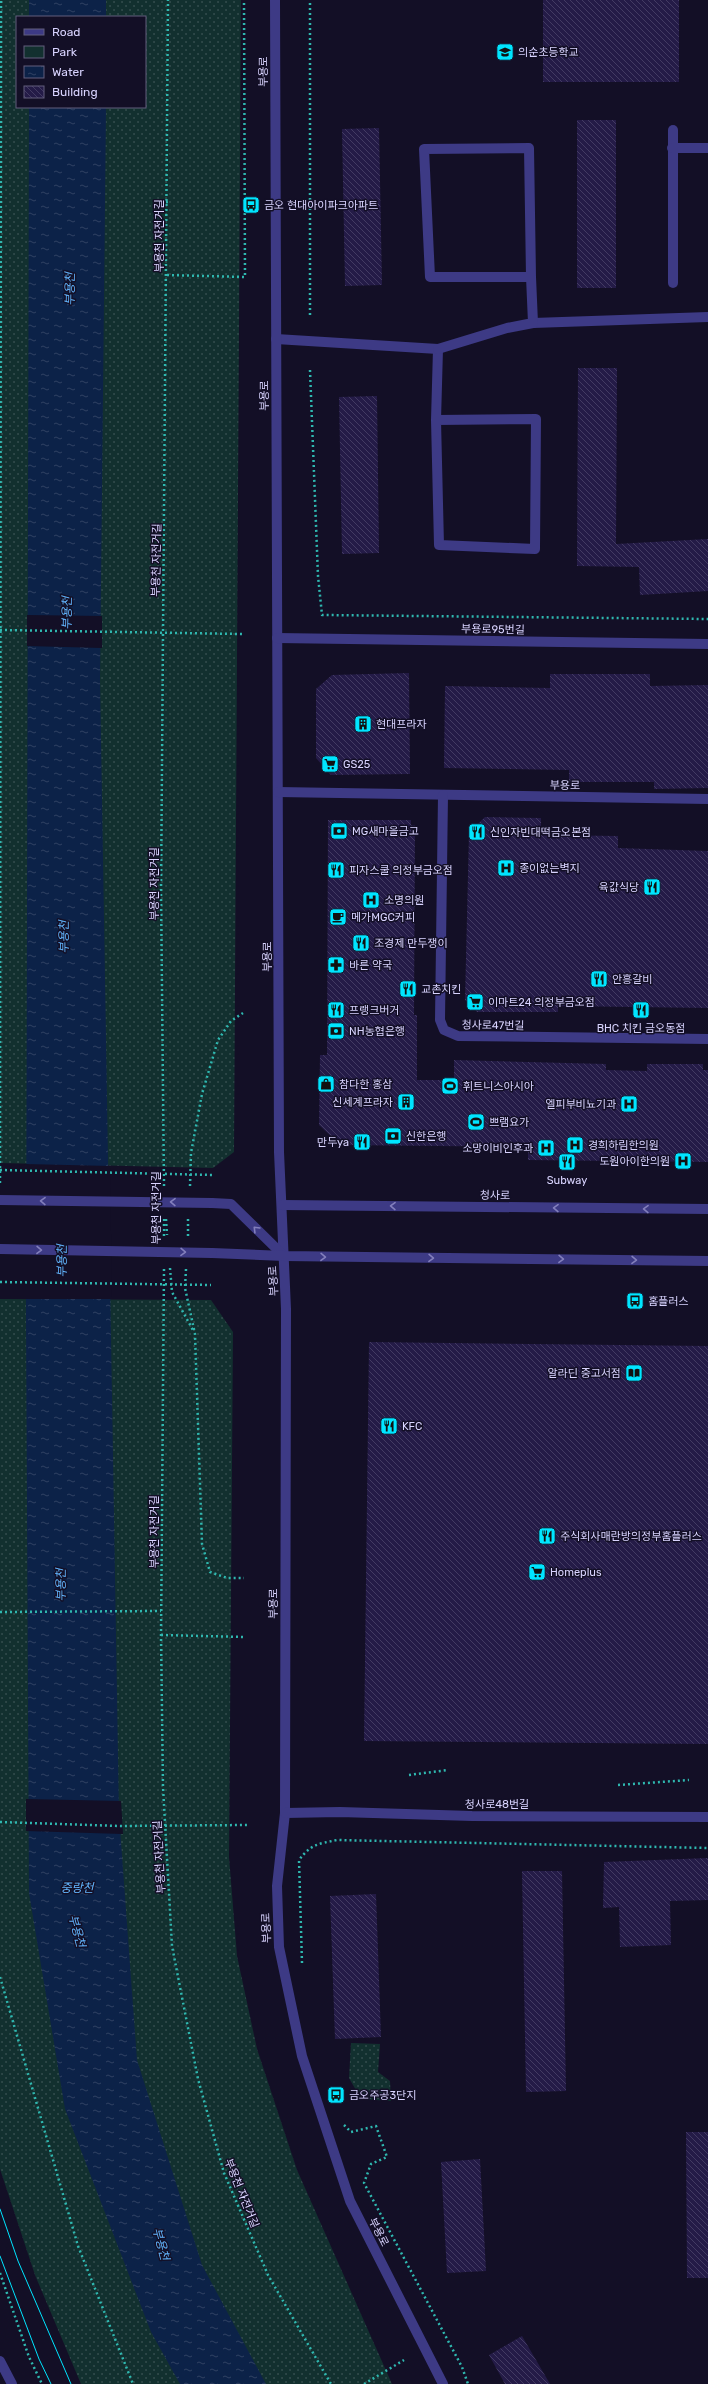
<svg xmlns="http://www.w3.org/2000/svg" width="708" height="2384" font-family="Rubik,'Noto Sans KR',sans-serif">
<defs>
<pattern id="green-dots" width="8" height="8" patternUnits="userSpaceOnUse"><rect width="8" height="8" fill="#12302f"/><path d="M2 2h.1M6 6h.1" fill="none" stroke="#344d4e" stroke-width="1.8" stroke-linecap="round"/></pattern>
<pattern id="water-ripples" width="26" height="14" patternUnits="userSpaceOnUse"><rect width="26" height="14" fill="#0c2248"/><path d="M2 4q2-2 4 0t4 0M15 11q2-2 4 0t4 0" fill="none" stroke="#2f4163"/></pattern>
<pattern id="building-back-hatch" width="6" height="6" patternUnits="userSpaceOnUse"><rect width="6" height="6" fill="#241b47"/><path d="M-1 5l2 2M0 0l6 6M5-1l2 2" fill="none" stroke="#433b63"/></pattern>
</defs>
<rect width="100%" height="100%" fill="#130f26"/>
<g fill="url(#green-dots)" fill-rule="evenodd">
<path d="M0 0H241L234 1152 213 1168 0 1163ZM17 17H145V107H17Z"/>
<path d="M0 1299 211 1300 233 1332 229 1857 237 1956 257 2049 297 2170 392 2384H81L35 2275 0 2169Z"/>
<path d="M351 2043 380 2044 378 2072 390 2081 391 2101 361 2099 349 2078Z"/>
</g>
<g fill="url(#water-ripples)">
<rect x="29" y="0" width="77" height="17"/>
<path d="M29 107H106L100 680 119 1815 137 2060 202 2265 266 2384H180L151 2332 65 2109 29 1893 26 1313Z"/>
</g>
<g fill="#130f26">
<path d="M27 615 102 616V648L27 646Z"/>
<path d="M24 1164 110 1166 112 1299H24Z"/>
<path d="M26 1799 121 1801 123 1834 26 1831Z"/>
</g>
<g fill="url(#building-back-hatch)">
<rect x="543" y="0" width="136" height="82"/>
<rect x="577" y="120" width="39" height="168"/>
<path d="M379 128 382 285 345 286 342 129Z"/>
<path d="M578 368H617L616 544 708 539V591L640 595 639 567 577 566Z"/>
<path d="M377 396 379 553 342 554 339 397Z"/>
<path d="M409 673 410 774 331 775 316 758V689L332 675Z"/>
<path d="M550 674H650V686L708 685V788L654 789V782H569V770L444 768 445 686 550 688Z"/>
<path d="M485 817 541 818V835L618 836V848L708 851V1008L558 1006V1012H477L465 1000 469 832Z"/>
<path d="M328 820H411V825H415L414 1015H417V1080H454V1060L606 1064V1070L647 1071V1064H703V1070H708V1162L528 1160V1147L340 1145 319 1125 320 1055H327Z"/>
<path d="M369 1342 708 1346V1744L364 1741Z"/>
<path d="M708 1858V1900L670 1901 671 1945 620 1947 619 1907 603 1908 604 1862Z"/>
<path d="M522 1871H562L566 2091 526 2092Z"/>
<path d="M376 1894 381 2037 335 2039 330 1896Z"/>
<path d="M686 2132H708V2278H687Z"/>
<path d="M480 2159 486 2271 447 2273 441 2162Z"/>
<path d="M522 2336 550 2384H505L489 2355Z"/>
</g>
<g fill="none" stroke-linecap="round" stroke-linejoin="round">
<g stroke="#2fb8b0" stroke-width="2.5" stroke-dasharray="2 3" stroke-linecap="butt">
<path d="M161 203 168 202"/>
<path d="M167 275 245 277 244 0"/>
<path d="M310 315V0"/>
<path d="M310 370 318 576 322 615 708 619"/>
<path d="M0 1183 1 0"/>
<path d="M164 1186 161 891 168 0"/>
<path d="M190 1186 191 1153 202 1094 218 1040 231 1021 243 1013"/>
<path d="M166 1219 167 1235"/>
<path d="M164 1236V1219"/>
<path d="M188 1236V1219"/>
<path d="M170 1268 172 1292 194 1332"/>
<path d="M164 1269 161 1635 163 1787 172 1946 198 2079 224 2173 268 2275 331 2384"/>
<path d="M186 1269 185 1288 195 1334 202 1544 210 1572 227 1578H244"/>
<path d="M0 1612 161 1611"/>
<path d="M161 1635 244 1637"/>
<path d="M409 1775 448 1770"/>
<path d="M618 1785 689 1780"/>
<path d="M302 1963 299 1860C311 1844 318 1844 337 1840L708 1848"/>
<path d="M0 1977 78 2246 133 2384"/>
<path d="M344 2125 351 2132 376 2126 387 2157 371 2164 364 2183 462 2367 468 2384"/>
<path d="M0 2273 29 2357 42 2384"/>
<path d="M364 2384 404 2360"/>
</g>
<g stroke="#3d3a85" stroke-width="10">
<path d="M673 130V283"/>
<path d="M672 148H708"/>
<path d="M533 323 708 317"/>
<path d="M276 339 438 349 436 420 439 545 535 549 536 419 436 420"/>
<path d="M438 349 507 328 533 323 531 277 529 148 424 149 430 277H531"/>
</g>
<g stroke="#3d3a85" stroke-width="10">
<path d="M275 0 279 1152 286 1309 285 1813 277 1886 279 1947 302 2056 350 2201 443 2384"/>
<path d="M277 638 708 644"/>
<path d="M278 792 708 799"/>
<path d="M443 795 440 1020 444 1030 458 1036 708 1039"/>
<path d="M212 1203 231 1204 284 1256"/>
<path d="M282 1205 708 1209"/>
<path d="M212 1253 284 1256 708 1261"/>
<path d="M285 1813 340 1812 472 1816 708 1817"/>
<path d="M0 2361 12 2384"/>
</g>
<g stroke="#00e5ff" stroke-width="1">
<path d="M0 2209 18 2261 71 2384"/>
<path d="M0 2256 39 2359 51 2384"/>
</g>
<g stroke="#2fb8b0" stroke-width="2.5" stroke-dasharray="2 3" stroke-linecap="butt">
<path d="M0 630 242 634"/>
<path d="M0 1170 213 1175"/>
<path d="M0 1282 211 1285"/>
<path d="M0 1822 120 1826 247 1825"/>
</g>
<g stroke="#3d3a85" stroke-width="10">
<path d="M0 1200 212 1203"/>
<path d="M0 1249 212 1253"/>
</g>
</g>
<defs><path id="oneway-chevron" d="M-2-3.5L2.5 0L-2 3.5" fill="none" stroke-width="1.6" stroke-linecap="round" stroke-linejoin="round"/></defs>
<g stroke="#837fbc">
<use href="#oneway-chevron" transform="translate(43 1201) rotate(-179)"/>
<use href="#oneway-chevron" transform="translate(173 1202) rotate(-179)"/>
<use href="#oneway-chevron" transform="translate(393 1206) rotate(-179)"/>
<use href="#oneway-chevron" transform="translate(556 1208) rotate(-179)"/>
<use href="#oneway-chevron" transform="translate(646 1209) rotate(-179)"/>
<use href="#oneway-chevron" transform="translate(256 1229) rotate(-135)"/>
<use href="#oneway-chevron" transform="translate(39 1250) rotate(1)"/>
<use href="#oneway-chevron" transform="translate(183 1252) rotate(1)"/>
<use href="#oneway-chevron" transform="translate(323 1257) rotate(1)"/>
<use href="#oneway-chevron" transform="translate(431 1258) rotate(1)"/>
<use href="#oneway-chevron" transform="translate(561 1259) rotate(1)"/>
<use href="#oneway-chevron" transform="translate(634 1260) rotate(1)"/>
</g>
<defs>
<symbol id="school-square" viewBox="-11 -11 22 22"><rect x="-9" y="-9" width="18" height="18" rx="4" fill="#00e5ff" stroke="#130f26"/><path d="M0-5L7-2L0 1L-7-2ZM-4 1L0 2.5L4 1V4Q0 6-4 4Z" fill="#111"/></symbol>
<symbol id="bus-square" viewBox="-11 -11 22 22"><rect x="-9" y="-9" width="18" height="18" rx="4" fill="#00e5ff" stroke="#130f26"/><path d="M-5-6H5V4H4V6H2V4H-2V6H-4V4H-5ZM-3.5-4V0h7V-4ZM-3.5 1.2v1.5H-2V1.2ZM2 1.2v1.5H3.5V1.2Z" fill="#111"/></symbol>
<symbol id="building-square" viewBox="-11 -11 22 22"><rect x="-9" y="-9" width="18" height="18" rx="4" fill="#00e5ff" stroke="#130f26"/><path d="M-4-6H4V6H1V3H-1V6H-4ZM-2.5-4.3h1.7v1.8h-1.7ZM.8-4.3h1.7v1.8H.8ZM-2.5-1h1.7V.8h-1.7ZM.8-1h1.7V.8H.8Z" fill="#111"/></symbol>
<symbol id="supermarket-square" viewBox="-11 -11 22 22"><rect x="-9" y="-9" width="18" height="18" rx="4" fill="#00e5ff" stroke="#130f26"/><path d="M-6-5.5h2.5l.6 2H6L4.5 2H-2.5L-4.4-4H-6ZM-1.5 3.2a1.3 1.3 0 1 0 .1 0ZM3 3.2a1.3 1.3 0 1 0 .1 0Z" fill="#111"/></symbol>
<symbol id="bank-square" viewBox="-11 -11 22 22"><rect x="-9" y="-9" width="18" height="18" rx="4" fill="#00e5ff" stroke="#130f26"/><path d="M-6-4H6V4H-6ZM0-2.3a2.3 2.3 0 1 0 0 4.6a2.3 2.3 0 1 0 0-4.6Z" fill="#111"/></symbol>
<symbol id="restaurant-square" viewBox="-11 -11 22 22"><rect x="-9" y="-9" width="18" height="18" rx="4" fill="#00e5ff" stroke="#130f26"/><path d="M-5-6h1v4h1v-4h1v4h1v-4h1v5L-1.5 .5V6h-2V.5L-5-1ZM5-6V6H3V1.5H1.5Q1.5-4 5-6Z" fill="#111"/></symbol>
<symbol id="hospital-square" viewBox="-11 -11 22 22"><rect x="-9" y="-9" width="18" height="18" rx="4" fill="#00e5ff" stroke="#130f26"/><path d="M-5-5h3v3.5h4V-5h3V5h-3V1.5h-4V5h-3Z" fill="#111"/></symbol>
<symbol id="cafe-square" viewBox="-11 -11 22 22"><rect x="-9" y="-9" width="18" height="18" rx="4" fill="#00e5ff" stroke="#130f26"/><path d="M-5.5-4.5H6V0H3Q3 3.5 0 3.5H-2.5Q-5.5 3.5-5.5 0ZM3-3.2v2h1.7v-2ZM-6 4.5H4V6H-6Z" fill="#111"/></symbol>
<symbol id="pharmacy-square" viewBox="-11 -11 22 22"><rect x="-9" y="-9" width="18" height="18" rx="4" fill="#00e5ff" stroke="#130f26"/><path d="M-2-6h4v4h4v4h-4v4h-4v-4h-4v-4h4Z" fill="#111"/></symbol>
<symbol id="shop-square" viewBox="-11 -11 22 22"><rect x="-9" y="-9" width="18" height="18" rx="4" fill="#00e5ff" stroke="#130f26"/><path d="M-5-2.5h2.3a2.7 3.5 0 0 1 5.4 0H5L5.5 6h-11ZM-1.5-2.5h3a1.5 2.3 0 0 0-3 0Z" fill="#111"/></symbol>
<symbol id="stadium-square" viewBox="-11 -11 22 22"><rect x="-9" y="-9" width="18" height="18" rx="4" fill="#00e5ff" stroke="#130f26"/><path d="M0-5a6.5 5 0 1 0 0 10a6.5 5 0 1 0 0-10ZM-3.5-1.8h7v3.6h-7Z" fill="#111"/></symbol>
<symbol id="library-square" viewBox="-11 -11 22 22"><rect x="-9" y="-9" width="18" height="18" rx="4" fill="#00e5ff" stroke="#130f26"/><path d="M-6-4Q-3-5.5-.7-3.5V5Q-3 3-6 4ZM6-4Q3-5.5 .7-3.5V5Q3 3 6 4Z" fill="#111"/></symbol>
</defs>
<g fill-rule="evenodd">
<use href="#school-square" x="495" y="42" width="20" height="20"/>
<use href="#bus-square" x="241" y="195" width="20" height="20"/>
<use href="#building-square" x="353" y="714" width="20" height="20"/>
<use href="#supermarket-square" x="320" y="754" width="20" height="20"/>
<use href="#bank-square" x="329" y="821" width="20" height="20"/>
<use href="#restaurant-square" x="467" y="822" width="20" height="20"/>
<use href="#hospital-square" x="496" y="858" width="20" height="20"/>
<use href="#restaurant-square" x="326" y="860" width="20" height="20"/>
<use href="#restaurant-square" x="642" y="877" width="20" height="20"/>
<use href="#hospital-square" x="361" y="890" width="20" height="20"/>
<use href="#cafe-square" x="328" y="907" width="20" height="20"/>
<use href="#restaurant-square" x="351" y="933" width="20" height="20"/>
<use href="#pharmacy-square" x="326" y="955" width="20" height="20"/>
<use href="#restaurant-square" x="589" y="969" width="20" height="20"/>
<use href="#restaurant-square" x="398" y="979" width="20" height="20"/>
<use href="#supermarket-square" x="465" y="992" width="20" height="20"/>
<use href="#restaurant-square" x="326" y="1000" width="20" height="20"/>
<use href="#restaurant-square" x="631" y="1000" width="20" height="20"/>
<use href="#bank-square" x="326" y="1021" width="20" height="20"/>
<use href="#shop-square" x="316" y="1074" width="20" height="20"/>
<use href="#stadium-square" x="440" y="1076" width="20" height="20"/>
<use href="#building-square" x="396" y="1092" width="20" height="20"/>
<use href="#hospital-square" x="619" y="1094" width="20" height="20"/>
<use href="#stadium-square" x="466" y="1112" width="20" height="20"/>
<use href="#bank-square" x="383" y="1126" width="20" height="20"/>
<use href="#restaurant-square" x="352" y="1132" width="20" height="20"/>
<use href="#hospital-square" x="565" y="1135" width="20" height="20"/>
<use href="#hospital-square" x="536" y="1138" width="20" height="20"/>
<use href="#hospital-square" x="673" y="1151" width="20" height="20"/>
<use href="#restaurant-square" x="557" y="1152" width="20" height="20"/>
<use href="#bus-square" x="625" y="1291" width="20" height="20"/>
<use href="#library-square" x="624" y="1363" width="20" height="20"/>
<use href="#restaurant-square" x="379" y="1416" width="20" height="20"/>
<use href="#restaurant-square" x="537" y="1526" width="20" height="20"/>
<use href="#supermarket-square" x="527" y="1562" width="20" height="20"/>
<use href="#bus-square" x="326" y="2085" width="20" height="20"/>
</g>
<g text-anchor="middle" stroke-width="3" stroke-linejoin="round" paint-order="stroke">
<g font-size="11" fill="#d9d4ff" stroke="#130f26" text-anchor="start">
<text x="518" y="56">의순초등학교</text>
<text x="264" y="209">금오 현대아이파크아파트</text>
<text x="376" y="728">현대프라자</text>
<text x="343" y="768">GS25</text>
<text x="352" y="835">MG새마을금고</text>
<text x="490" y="836">신인자빈대떡금오본점</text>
<text x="519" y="872">종이없는벽지</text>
<text x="349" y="874">피자스쿨 의정부금오점</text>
<text x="639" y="891" text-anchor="end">육값식당</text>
<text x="384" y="904">소명의원</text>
<text x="351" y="921">메가MGC커피</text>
<text x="374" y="947">조경제 만두쟁이</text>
<text x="349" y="969">바른 약국</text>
<text x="612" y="983">안흥갈비</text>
<text x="421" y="993">교촌치킨</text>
<text x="488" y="1006">이마트24 의정부금오점</text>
<text x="349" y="1014">프랭크버거</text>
<text x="641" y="1032" text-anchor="middle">BHC 치킨 금오동점</text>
<text x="349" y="1035">NH농협은행</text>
<text x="339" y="1088">참다한 홍삼</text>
<text x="463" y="1090">휘트니스아시아</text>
<text x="393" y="1106" text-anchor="end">신세계프라자</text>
<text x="616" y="1108" text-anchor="end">엘피부비뇨기과</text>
<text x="489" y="1126">쁘램요가</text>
<text x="406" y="1140">신한은행</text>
<text x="349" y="1146" text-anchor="end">만두ya</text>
<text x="588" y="1149">경희하림한의원</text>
<text x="533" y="1152" text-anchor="end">소망이비인후과</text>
<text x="670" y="1165" text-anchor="end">도원아이한의원</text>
<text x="567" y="1184" text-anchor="middle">Subway</text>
<text x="648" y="1305">홈플러스</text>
<text x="621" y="1377" text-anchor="end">알라딘 중고서점</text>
<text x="402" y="1430">KFC</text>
<text x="560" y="1540">주식회사매란방의정부홈플러스</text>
<text x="550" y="1576">Homeplus</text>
<text x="349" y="2099">금오주공3단지</text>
</g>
<g font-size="11" fill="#d9d4ff" stroke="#130f26">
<text transform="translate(263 72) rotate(-90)" y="4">부용로</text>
<text transform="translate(159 236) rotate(-90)" y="4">부용천 자전거길</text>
<text transform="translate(264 396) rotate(-90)" y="4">부용로</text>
<text transform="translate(156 560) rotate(-89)" y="4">부용천 자전거길</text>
<text transform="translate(493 629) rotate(1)" y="4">부용로95번길</text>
<text transform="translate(565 785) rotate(1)" y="4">부용로</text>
<text transform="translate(154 884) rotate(-90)" y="4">부용천 자전거길</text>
<text transform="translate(267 957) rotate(-90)" y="4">부용로</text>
<text transform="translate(493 1025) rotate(1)" y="4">청사로47번길</text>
<text transform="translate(495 1195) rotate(1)" y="4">청사로</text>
<text transform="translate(156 1208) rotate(-90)" y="4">부용천 자전거길</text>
<text transform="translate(273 1281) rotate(-93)" y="4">부용로</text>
<text transform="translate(154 1532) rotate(-90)" y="4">부용천 자전거길</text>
<text transform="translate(273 1604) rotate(-90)" y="4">부용로</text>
<text x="497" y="1808">청사로48번길</text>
<text transform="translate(159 1857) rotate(-93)" y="4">부용천 자전거길</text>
<text transform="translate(266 1928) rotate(-92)" y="4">부용로</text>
<text transform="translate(242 2193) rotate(68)" y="4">부용천 자전거길</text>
<text transform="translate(379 2232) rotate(63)" y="4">부용로</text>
</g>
<g font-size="12" font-style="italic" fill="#62b6ff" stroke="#130f26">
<text transform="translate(70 289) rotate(-89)" y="4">부용천</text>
<text transform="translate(67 613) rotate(-89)" y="4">부용천</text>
<text transform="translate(64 937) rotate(-90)" y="4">부용천</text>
<text transform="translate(62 1261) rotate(-90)" y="4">부용천</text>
<text transform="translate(61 1585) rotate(-90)" y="4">부용천</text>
<text x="77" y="1892">중랑천</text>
<text transform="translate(77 1931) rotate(75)" y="4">부용천</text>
<text transform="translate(161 2244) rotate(75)" y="4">부용천</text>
</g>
</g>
<rect x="16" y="16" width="130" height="92" fill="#130f26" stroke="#625e7d"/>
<rect x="24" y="29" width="20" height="6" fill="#3d3a85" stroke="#625e7d"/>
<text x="52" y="36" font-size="12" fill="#d9d4ff">Road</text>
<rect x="24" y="46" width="20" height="12" fill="#12302f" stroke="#625e7d"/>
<text x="52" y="56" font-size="12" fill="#d9d4ff">Park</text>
<rect x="24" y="66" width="20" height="12" fill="url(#water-ripples)" stroke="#625e7d"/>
<text x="52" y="76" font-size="12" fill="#d9d4ff">Water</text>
<rect x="24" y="86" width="20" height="12" fill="url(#building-back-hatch)" stroke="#625e7d"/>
<text x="52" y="96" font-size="12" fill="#d9d4ff">Building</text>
</svg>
